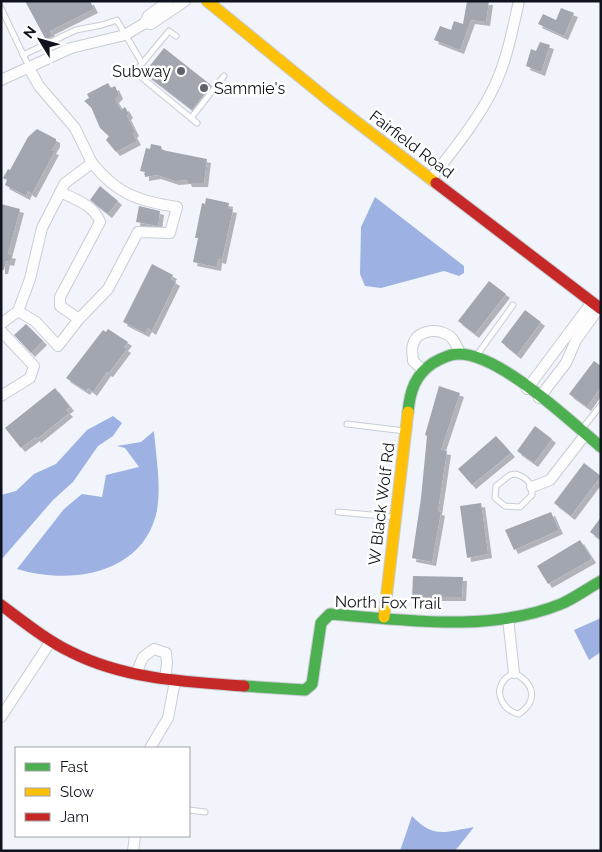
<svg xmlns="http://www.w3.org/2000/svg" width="602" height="852" font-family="Raleway,sans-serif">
<defs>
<filter id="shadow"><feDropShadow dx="4" dy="4" stdDeviation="0" flood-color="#0004"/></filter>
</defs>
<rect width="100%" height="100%" fill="#f1f4fb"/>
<g fill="#9db2e2">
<path d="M375 197 464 266V273L459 276 444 271 381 288 365 286 360 274 361 227Z"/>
<path d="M113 416 122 423 113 436 98 446 73 482 53 500 1 560V495L16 491 34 474 56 464 87 430Z"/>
<path d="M154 431C156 457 162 489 156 515 140 575 69 585 17 569L64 509 82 494 102 497 106 475 139 467 125 448 117 446 141 442Z"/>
<path d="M601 618V652L589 660 574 630Z"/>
<path d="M412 816C434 839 445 832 474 827L455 851H400Z"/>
</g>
<g fill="#a2a6ae" filter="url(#shadow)">
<path d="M25 1H90L94 9 50 31 52 36 46 40Z"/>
<path d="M467 1H489L486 22 471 20 460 50 434 40 440 26 451 30 454 21 463 24Z"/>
<path d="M561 8 574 13 564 36 538 24 543 14 556 20Z"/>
<path d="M540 42 550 45 541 72 526 66 531 49 536 51Z"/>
<path d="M164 48 211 85 192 110 144 73Z"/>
<path d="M108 83 111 88 115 86 119 95 115 99 121 110 125 107 129 114 127 116 135 132 133 134 137 141 116 152 106 140 109 136 100 128 91 107 84 101 89 98 87 94Z"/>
<path d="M37 129 56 139V143L52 150 55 151 32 194 28 191 26 196 5 185 7 180 3 178 8 169 10 170 28 137Z"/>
<path d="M151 144 161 146 162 150 207 159 204 183H188L187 180 175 181 157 175 145 177V172L140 171 146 148 150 149Z"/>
<path d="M100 186 118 201 108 214 90 200Z"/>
<path d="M206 198 229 203 228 208 233 209 222 260 218 259 217 267 193 262 198 238H195L202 203 205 204Z"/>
<path d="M1 204 20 209 8 254 12 255 10 262 6 261 4 270H1Z"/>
<path d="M139 206 160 211 158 226 136 222Z"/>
<path d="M152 264 173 275 171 279 176 282 152 331 148 328 145 333 123 322Z"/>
<path d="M489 281 506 294 475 334 458 321Z"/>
<path d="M525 310 541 322 517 355 501 342Z"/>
<path d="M26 324 43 341 31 353 14 335Z"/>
<path d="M108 329 128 342 124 347 127 349 109 373 107 372 93 392 88 388 86 391 66 378 103 330 106 332Z"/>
<path d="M594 361 601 366V387L587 407 569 394Z"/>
<path d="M439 386 460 393 441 450 447 451 438 511 441 512 432 562 412 558 421 498 427 436 425 435Z"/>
<path d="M55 388 70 407 66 410 69 413 37 439 36 437 21 448 5 428Z"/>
<path d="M535 426 552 439 534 463 517 451Z"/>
<path d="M496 436 511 453 472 485 458 469Z"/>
<path d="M584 463 601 476 571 516 554 503Z"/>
<path d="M481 503 488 554 467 558 460 506Z"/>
<path d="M551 512 559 530 514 550 505 530Z"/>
<path d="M601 517V540L590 532Z"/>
<path d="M580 540 592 559 548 584 537 566Z"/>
<path d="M413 576 463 577 462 597H412Z"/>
</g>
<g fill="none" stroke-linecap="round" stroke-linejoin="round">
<defs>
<g id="lane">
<path d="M1 8 29 67"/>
<path d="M118 22 142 63"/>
<path d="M176 36 169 31 135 72 197 123"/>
<path d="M23 55 76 30 102 25 117 20"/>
<path d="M191 118 224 76"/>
<path d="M477 355 513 305"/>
<path d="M347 424 405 431"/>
<path d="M582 429 601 405"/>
<path d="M516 474C527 478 532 483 532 495L520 507 505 506 495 498 496 486 510 475Z"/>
<path d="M338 512 395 517"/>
<path d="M514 673C534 683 539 700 519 714 505 711 493 695 504 680 506 677 511 675 514 673Z"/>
<path d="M189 810 205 812"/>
</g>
<g id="street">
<path d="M145 23 151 24 185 1"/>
<path d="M1 80 71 48 125 35 145 23 148 16 168 1"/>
<path d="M431 179C452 151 475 124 491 93 506 65 512 32 519 1"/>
<path d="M60 192C75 199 95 206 100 222L60 297V306L79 319"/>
<path d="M18 311 36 322 58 346 79 319 108 289 138 232 170 233 177 207C138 201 117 194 92 163"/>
<path d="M1 324 18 311 30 279 42 228 65 183 92 163 75 128 39 86 29 68"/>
<path d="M1 331 34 366 30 378 1 396"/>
<path d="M423 370 413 361C413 356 411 349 413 345 416 331 435 328 446 334 454 337 457 347 460 353"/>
<path d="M527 389 592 302"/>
<path d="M539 398 566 363 576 340 599 308"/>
<path d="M532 487 550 480 585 435"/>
<path d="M508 618 514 673"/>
<path d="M136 674 143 657 154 649 166 653 167 663 165 679"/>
<path d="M1 717 51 641"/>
<path d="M150 748 168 718 175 681"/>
<path d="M133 851 135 836"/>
</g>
<g id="fast">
<path d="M408 412C410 391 415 375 433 363 440 359 449 354 458 354 499 353 570 421 601 447"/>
<path d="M244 686 305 690 312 684 321 623 330 614C405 620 489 633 561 604 575 598 588 588 601 581"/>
</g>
<g id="slow">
<path d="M207 1 332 103 436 183"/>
<path d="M384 617 408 412"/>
</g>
<g id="jam">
<path d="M436 183 601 309"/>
<path d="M1 605C24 622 46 640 71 652 124 679 186 682 244 686"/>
</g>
</defs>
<use href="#lane" stroke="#c8ccd4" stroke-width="7"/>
<use href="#street" stroke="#c8ccd4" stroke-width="12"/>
<use href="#fast" stroke="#c8ccd4" stroke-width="13"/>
<use href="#slow" stroke="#c8ccd4" stroke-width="13"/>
<use href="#jam" stroke="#c8ccd4" stroke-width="13"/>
<use href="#lane" stroke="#fdfdfe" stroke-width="5"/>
<use href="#street" stroke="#fdfdfe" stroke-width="10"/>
<use href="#fast" stroke="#4caf50" stroke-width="11"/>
<use href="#slow" stroke="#ffc107" stroke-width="11"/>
<use href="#jam" stroke="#c62828" stroke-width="11"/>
</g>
<g fill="#5e626b" stroke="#fff" stroke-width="2">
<circle cx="181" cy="71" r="5"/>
<circle cx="204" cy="88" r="5"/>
</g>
<g text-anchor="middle" stroke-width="5" stroke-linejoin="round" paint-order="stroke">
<g font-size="16" fill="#0f131d" stroke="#fff" text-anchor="end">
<text x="171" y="77">Subway</text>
<text x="214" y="94" text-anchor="start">Sammie's</text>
</g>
<g font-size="16" fill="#0f131d" stroke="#fff">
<text transform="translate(412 144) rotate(37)" y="6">Fairfield Road</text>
<text transform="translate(381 504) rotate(-83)" y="6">W Black Wolf Rd</text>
<text transform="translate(388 602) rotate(1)" y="6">North Fox Trail</text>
</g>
</g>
<rect width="602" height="852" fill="none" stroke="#0f131d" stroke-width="5"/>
<rect x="15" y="747" width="175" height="90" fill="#ffffff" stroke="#9fa1a5"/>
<rect x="25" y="763" width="25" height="8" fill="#4caf50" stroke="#9fa1a5"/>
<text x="60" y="772" font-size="15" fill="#0f131d">Fast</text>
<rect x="25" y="788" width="25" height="8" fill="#ffc107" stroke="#9fa1a5"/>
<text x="60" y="797" font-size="15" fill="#0f131d">Slow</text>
<rect x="25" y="813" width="25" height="8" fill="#c62828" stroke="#9fa1a5"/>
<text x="60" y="822" font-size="15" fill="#0f131d">Jam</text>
<g transform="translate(40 40) rotate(307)" stroke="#ffffff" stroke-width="4" paint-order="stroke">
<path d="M0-4L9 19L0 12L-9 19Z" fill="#0f131d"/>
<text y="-8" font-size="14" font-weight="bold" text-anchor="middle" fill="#0f131d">N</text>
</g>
</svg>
